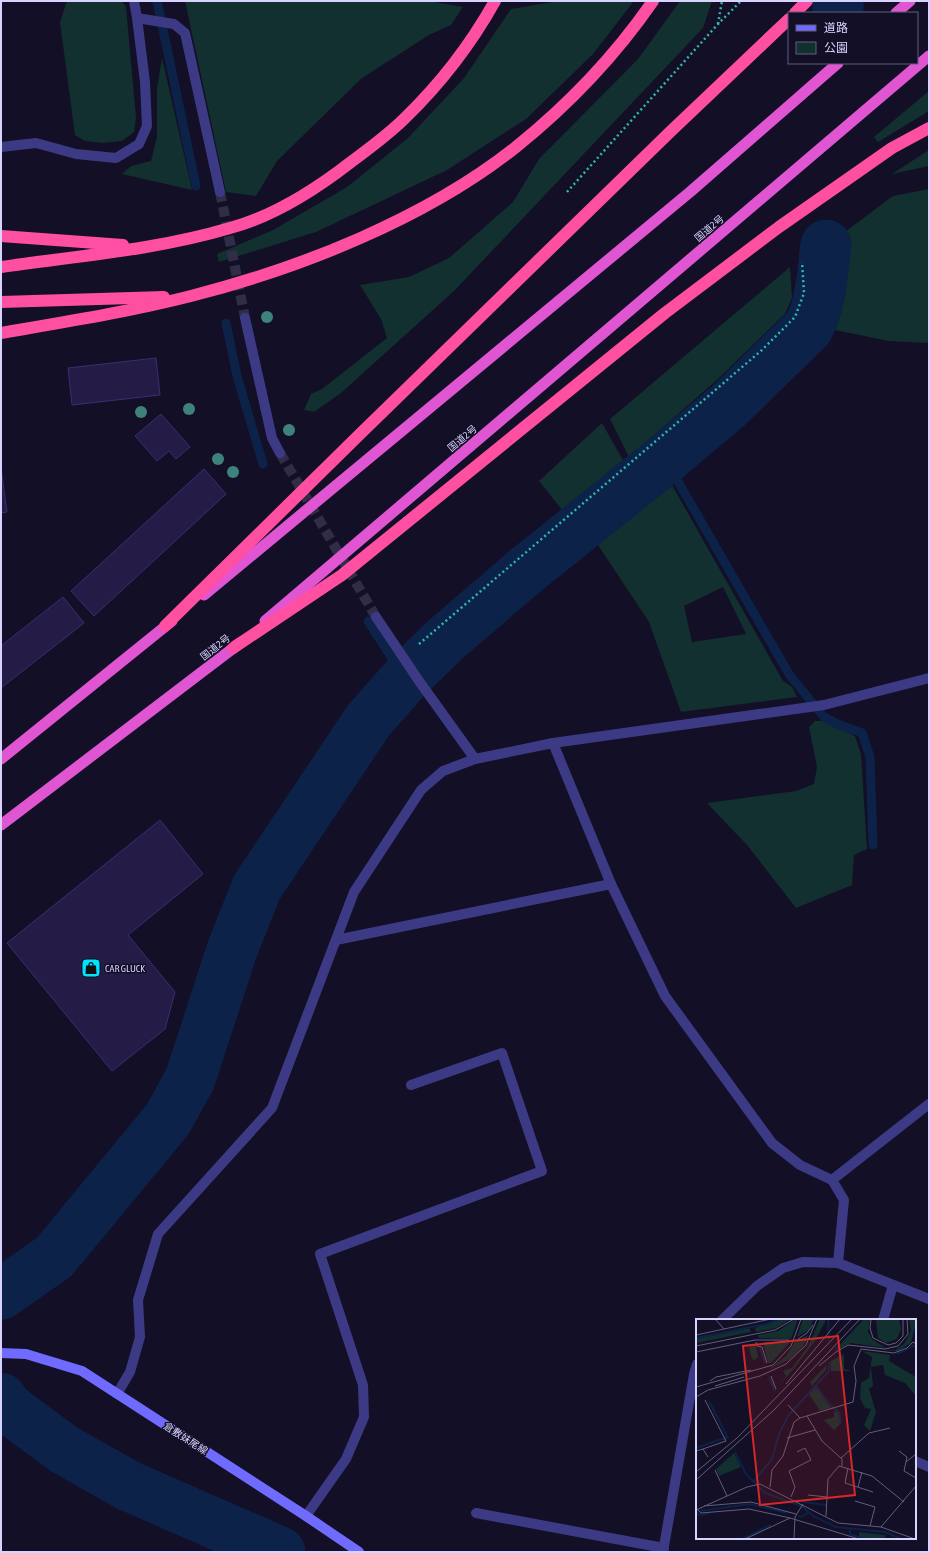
<svg xmlns="http://www.w3.org/2000/svg" width="930" height="1553" font-family="'Asap Condensed','Noto Sans JP',sans-serif">
<rect width="100%" height="100%" fill="#130f26"/>
<g fill="#12302f" fill-rule="evenodd">
<path d="M67 1H122L126 7 136 118 134 132 122 141 102 143 85 141 75 135 60 22Z"/>
<path d="M185 1H429L463 7 451 25 429 35 362 78 277 161 256 196 226 192Z"/>
<path d="M559 1H634L593 54 526 119 447 170 316 232 219 262 217 254 273 230 347 187 408 138 464 78 511 9Z"/>
<path d="M680 1H712L703 28 455 290 341 393 314 412 304 410 311 394 322 389 387 338 381 319 360 285 409 277 449 258 513 202 539 159 638 59Z"/>
<path d="M162 58 192 190 122 174 131 166 151 161 157 137V88Z"/>
<path d="M929 91V111L878 142 874 137Z"/>
<path d="M929 150V166L892 174Z"/>
<path d="M929 189V343L889 341 830 329 833 317 825 315 837 238 893 196Z"/>
<path d="M790 267 792 298 785 314 718 379 629 457 610 419Z"/>
<path d="M602 423 624 462 563 511 539 481Z"/>
<path d="M664 471 783 681 792 687 797 697 681 712 649 622 590 533ZM723 587 746 634 692 642 684 606Z"/>
<path d="M815 721H823L855 736 861 754 867 849 854 855 852 885 796 908 747 845 707 803 796 791 814 784 817 767 809 727Z"/>
</g>
<g fill="none" stroke-linecap="round" stroke-linejoin="round">
<g stroke="#0c2248" stroke-width="9">
<path d="M157 1 196 186"/>
<path d="M226 323 237 376 263 464"/>
<path d="M665 459 789 674 823 716 835 723 862 733 870 757 873 845"/>
<path d="M368 621 405 679"/>
</g>
<g stroke="#0c2248" stroke-width="51">
<path d="M838 13V1"/>
<path d="M1 1294 54 1257 168 1119 190 1079 232 950 257 887 368 721 405 679 446 639 524 572 665 459 728 406 808 328C822 303 822 272 826 245"/>
<path d="M1 1398 8 1408 65 1450 129 1486 280 1552"/>
</g>
</g>
<g fill="#241b47" stroke="#3b2d73">
<path d="M156 358 160 395 72 405 68 368Z"/>
<path d="M161 414 190 447 176 459 169 451 157 461 135 436Z"/>
<path d="M1 468 7 512 1 513Z"/>
<path d="M204 469 226 494 94 616 71 591Z"/>
<path d="M63 597 84 623 1 688V646Z"/>
<path d="M160 820 203 874 128 935 175 992 165 1029 112 1071 7 943Z"/>
</g>
<g fill="none" stroke-linecap="round" stroke-linejoin="round">
<g stroke="#312d47" stroke-width="10" stroke-dasharray="10 5" stroke-linecap="butt">
<path d="M220 192 245 318"/>
<path d="M280 453 376 617"/>
</g>
<g stroke="#2fb8b0" stroke-width="2.5" stroke-dasharray="2 3" stroke-linecap="butt">
<path d="M718 24 722 1"/>
<path d="M567 192 718 24 741 1"/>
<path d="M419 644 762 350 795 317 804 293 802 262"/>
</g>
<path stroke="#3d3a85" stroke-width="10" d="M1 147 36 143 76 154 116 158 139 144 147 126 145 82 137 18"/>
<g stroke="#3d3a85" stroke-width="10">
<path d="M134 1 137 18 174 24 185 33 220 192"/>
<path d="M245 318 272 438 280 453"/>
<path d="M376 617 419 681 475 759 553 743 824 705 929 678"/>
<path d="M553 743 611 884 665 996 772 1143 800 1165 832 1180 844 1200 838 1263"/>
<path d="M336 940 611 884"/>
<path d="M832 1180 929 1104"/>
<path d="M722 1320 757 1286 783 1268 803 1262 838 1263 929 1299"/>
<path d="M883 1320 893 1285"/>
<path d="M117 1394 130 1372 140 1337 138 1300 158 1234 272 1108 354 892 421 790 443 771 475 759"/>
<path d="M915 1461 929 1467"/>
<path d="M476 1513 664 1548"/>
<path d="M306 1516 346 1459 364 1417 363 1385 320 1254 542 1171 502 1053 411 1085"/>
<path d="M663 1552 694 1374 697 1364"/>
</g>
<path stroke="#6f6bff" stroke-width="10" d="M1 1353 26 1354 82 1371 306 1516 359 1552"/>
<g stroke="#e055d1" stroke-width="11">
<path d="M896 13 910 1"/>
<path d="M204 595 690 192 838 63"/>
<path d="M265 621 929 56"/>
<path d="M1 759 172 621"/>
<path d="M1 825 240 643"/>
</g>
<g stroke="#ff4fa3" stroke-width="12">
<path d="M795 13 807 1"/>
<path d="M1 236 123 245"/>
<path d="M1 267C77 256 156 250 230 228 275 216 315 190 351 162 370 148 389 134 405 118 440 84 471 44 495 1"/>
<path d="M1 302 164 297"/>
<path d="M1 333C65 322 128 312 191 296 301 268 427 218 516 147 568 105 615 56 653 1"/>
<path d="M165 626 358 436 670 132 789 19"/>
<path d="M233 648 342 575 665 313 779 227 892 148 929 128"/>
</g>
</g>
<g fill="#3d827b">
<circle cx="267" cy="317" r="6"/>
<circle cx="189" cy="409" r="6"/>
<circle cx="141" cy="412" r="6"/>
<circle cx="289" cy="430" r="6"/>
<circle cx="218" cy="459" r="6"/>
<circle cx="233" cy="472" r="6"/>
</g>
<defs>
<symbol id="shop-square" viewBox="-11 -11 22 22"><rect x="-9" y="-9" width="18" height="18" rx="4" fill="#00e5ff" stroke="#130f26"/><path d="M-5-2.5h2.3a2.7 3.5 0 0 1 5.4 0H5L5.5 6h-11ZM-1.5-2.5h3a1.5 2.3 0 0 0-3 0Z" fill="#111"/></symbol>
</defs>
<g fill-rule="evenodd">
<use href="#shop-square" x="80" y="957" width="22" height="22"/>
</g>
<g text-anchor="middle" stroke-width="3" stroke-linejoin="round" paint-order="stroke">
<g font-size="10" fill="#d9d4ff" stroke="#130f26">
<text transform="translate(709 228) rotate(-40)" y="4">国道2号</text>
<text transform="translate(462 438) rotate(-40)" y="4">国道2号</text>
<text transform="translate(215 647) rotate(-38)" y="4">国道2号</text>
<text transform="translate(186 1438) rotate(33)" y="4">倉敷妹尾線</text>
</g>
<g font-size="10" fill="#d9d4ff" stroke="#130f26" text-anchor="start">
<text x="105" y="972">CAR GLUCK</text>
</g>
</g>
<g transform="translate(696 1319)">
<rect width="220" height="220" fill="#130f26"/>
<path d="M84 0H95L80 9 60 13 59 9ZM100 0H102L95 20 63 19 62 16 82 12ZM107 0H118L113 11 101 18ZM124 0H129V3L119 22 96 52 82 66 90 57 87 52 96 49 113 26ZM168 0H174L172 13 177 21 190 29 155 24 138 32ZM180 0H203L205 10 201 20 190 24 182 19ZM213 0H220V3L215 24 202 32 188 31H199L208 25 215 12ZM48 10H54L55 13 0 24V20ZM112 16 108 26 94 40 72 51 90 37 99 23ZM67 23H94L75 44H72ZM57 25 60 26 62 38 59 41 56 40 53 29ZM166 32 194 36 193 42 220 58V77L209 64 189 56 187 46 175 48 177 67 173 70 180 93 174 112 168 106 175 90 169 89 164 79 165 64 173 59 176 38ZM148 35V50L156 52H135V42ZM131 46 130 51 116 67 114 63ZM120 68 134 88 135 89 124 92 113 75ZM138 92 142 93 145 104 138 111 128 101 138 98ZM38 134 45 148 23 157 20 150ZM163 213 189 216V220H169L163 218Z" fill="#12302f"/>
<path fill="none" stroke="#0c2248" stroke-width="2" d="M132 0 133 21M0 19 71 5 82 0M64 29 69 44M201 35 219 26M73 58 79 72M120 67 135 87 143 93 145 104M13 82 32 119M0 129 32 118M39 133 50 155 69 174 105 187 117 197 140 208 189 213 206 220M57 163 76 140 83 115 92 97 133 52 134 43M107 183 130 186M4 192 54 185 91 194M1 193 3 196 12 195M102 197 105 198 113 193M154 211V215L168 220M46 220 75 206"/>
<path fill="none" stroke="#625e7d" stroke-width="1" d="M19 0 28 10M175 0 174 9 177 19 192 26 200 24 207 17V0M0 16 75 0M102 20 111 14 117 6M60 23 61 27 66 28 71 44M0 27 79 11 98 0M0 33 59 21H93M123 47 140 33 152 26 189 30 202 27 212 15 211 0M75 57 80 70M14 62 20 58 55 51M90 65 144 0M19 67 48 58M0 68 77 46 95 27 105 0M0 78 12 71 64 57 90 45 110 26 121 0M92 86 104 99 157 83 160 62 158 47 165 30 198 34 211 29 217 23 220 25M111 97 126 122 146 140V147M91 119 119 111M7 130 30 122 9 81M0 132 7 130 12 138M203 132 211 138 208 152 220 159M145 139 173 114 194 109M210 143 220 135M152 149 149 164 177 173M19 151 31 177M0 153 41 119 156 0M0 161 78 91 164 0M74 168 76 151 87 137 98 103 104 99M162 168 166 153M112 176 131 178M95 178 99 168 93 152 115 141 109 129 101 133M159 182 179 188 174 207M8 187 55 183 100 195M1 190 5 194 53 190 94 199M0 191 51 168 64 165 142 204 185 208 219 220M130 197 132 160 143 147 176 157 208 183M185 208 220 167M49 220 94 199 163 220M98 220 99 198 107 185"/>
<path fill="#d62828" fill-opacity="0.15" stroke="#d62828" stroke-width="2" d="M142 17 159 176 64 186 47 27Z"/>
<rect width="220" height="220" fill="none" stroke="#d9d4ff" stroke-width="2"/>
</g>
<rect width="930" height="1553" fill="none" stroke="#d9d4ff" stroke-width="4"/>
<rect x="788" y="12" width="130" height="52" fill="#130f26" stroke="#625e7d"/>
<rect x="796" y="25" width="20" height="6" fill="#6f6bff" stroke="#625e7d"/>
<text x="824" y="32" font-size="12" fill="#d9d4ff">道路</text>
<rect x="796" y="42" width="20" height="12" fill="#12302f" stroke="#625e7d"/>
<text x="824" y="52" font-size="12" fill="#d9d4ff">公園</text>
</svg>
